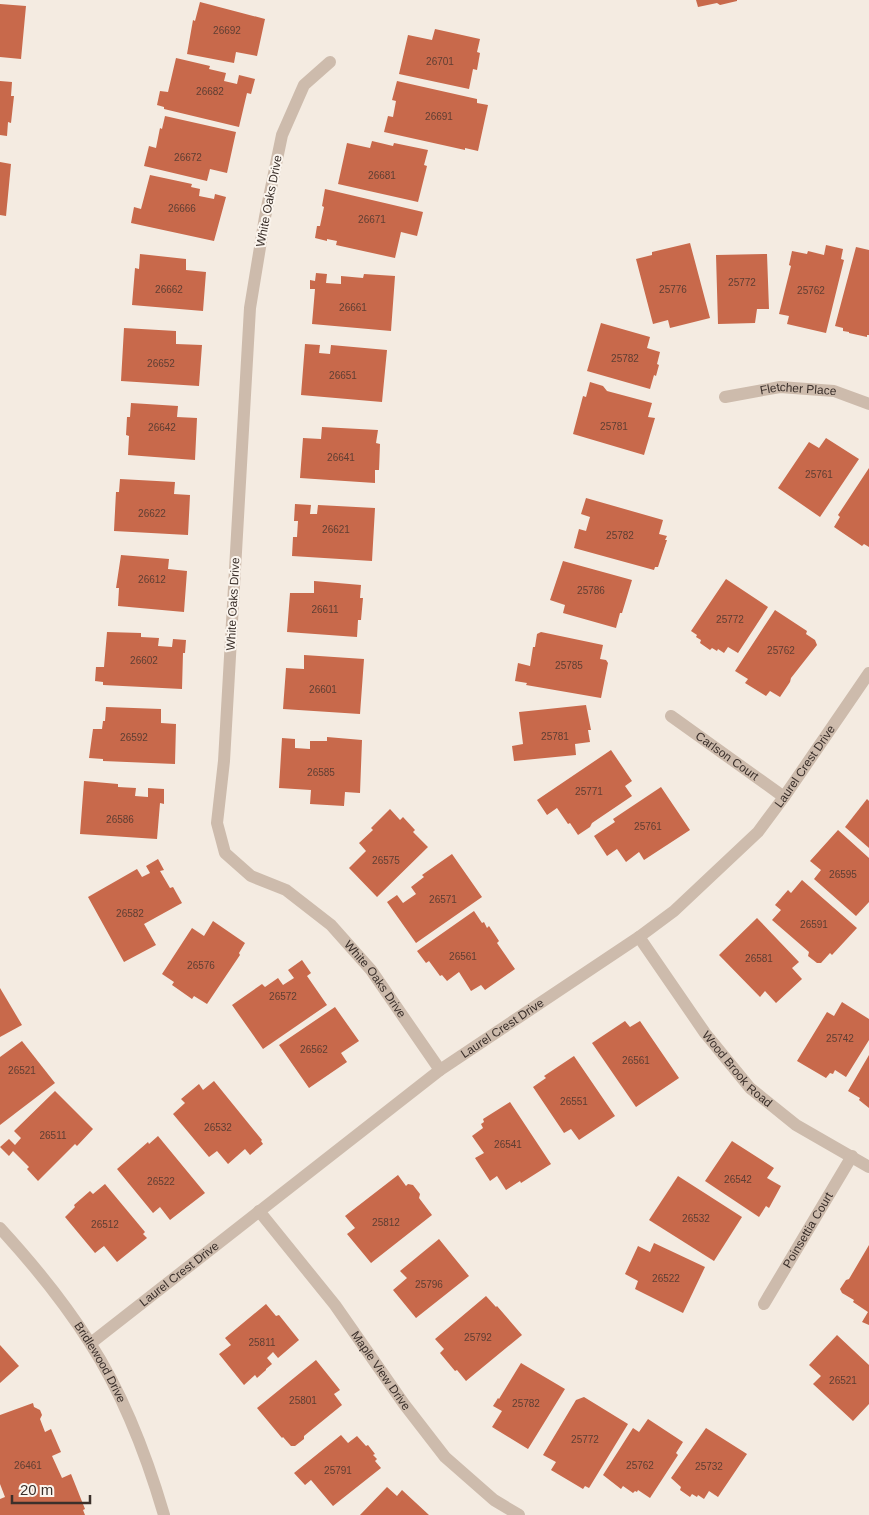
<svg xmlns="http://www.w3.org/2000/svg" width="869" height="1515" font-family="Helvetica,sans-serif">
<rect width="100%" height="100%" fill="#f4ebe1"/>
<g fill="#c8694b">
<path d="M696 0H737V1L720 5 717 3 698 7Z"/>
<path d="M200 2 265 19 257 56 236 52 234 63 187 54 193 20 195 21Z"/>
<path d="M0 4 26 6 21 59 0 57Z"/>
<path d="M435 29 480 39 477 52 480 53 477 70 473 69 469 89 399 74 408 35 432 40Z"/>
<path d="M176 58 210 66 209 69 226 73 224 81 237 84 239 75 255 79 251 94 247 93 239 127 164 109V107L157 105 160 91 168 92Z"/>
<path d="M0 81 12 82 11 96H14L11 123 8 122 7 136 0 135Z"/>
<path d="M397 81 477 99V103L488 105 478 151 465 148V150L384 132 388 116 393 117 396 101 392 100Z"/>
<path d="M165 116 236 132 227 173 210 169 207 181 144 166 149 146 156 148 160 128 162 129Z"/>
<path d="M372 141 393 146 394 143 428 150 424 165 427 166 418 202 338 184 347 143 370 148Z"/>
<path d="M0 162 11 164 6 216 0 215Z"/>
<path d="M150 175 192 184 191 187 200 189 199 196 214 199 215 194 226 197 214 241 131 223 134 207 141 209Z"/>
<path d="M325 189 423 212 417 236 401 232 395 258 336 245 337 241 327 239V241L315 238 317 226H320L324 207 322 206Z"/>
<path d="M690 243 710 318 670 328 668 320 653 324 636 259 652 255V252Z"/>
<path d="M826 245 843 249 841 259 844 260 826 333 787 324 789 316 779 314 791 266 789 265 792 251 807 254 808 251 824 255Z"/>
<path d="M856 247 869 250V335H867V337L849 333V332L843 331V328L835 326Z"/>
<path d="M140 254 186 259V270L206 272 203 311 132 305 135 268 139 269Z"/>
<path d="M767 254 769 309H757L755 323 718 324 716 255Z"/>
<path d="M316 273 327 274 326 283 341 284V276L363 278 364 274 395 276 391 331 312 324 315 289H310V280L315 281Z"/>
<path d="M601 323 650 337 647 348 660 352 657 364 659 365 656 376 654 375 650 389 587 371Z"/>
<path d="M124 328 176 331V344L202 345 199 386 121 381Z"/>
<path d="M305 344 320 345 319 353 330 354 331 345 387 350 382 402 301 395Z"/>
<path d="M590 382 603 386 607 391 652 403 648 417 655 418 644 455 573 434 583 396 586 397Z"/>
<path d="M131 403 178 406 177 417 197 418 195 460 128 455 129 436 126 435 127 417H130Z"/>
<path d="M322 427 378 430 376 443 380 444 379 470H375V483L300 478 303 438 321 439Z"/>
<path d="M826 438 859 459 820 517 778 488 809 442 819 448Z"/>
<path d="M869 468V547L864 544 862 546 834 527 840 517 838 515Z"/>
<path d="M120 479 175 482 174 494 190 495 188 535 114 531 116 492H119Z"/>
<path d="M586 498 663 520 659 534 667 536 665 540H667L658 567H655L654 570 574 548 579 529 586 531 590 517 581 514Z"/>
<path d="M295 504 311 505 310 514H317L318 505 375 508 372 561 292 556 293 537H297L298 521H294Z"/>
<path d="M121 555 169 559 168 569 187 571 184 612 118 606 119 588H116Z"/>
<path d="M563 561 632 580 622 613H620L616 628 563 613 565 605 550 600Z"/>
<path d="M726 579 768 607 738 653 728 647 724 653 718 649 717 651 712 648 710 650 700 643 701 640 696 637 697 635 691 631Z"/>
<path d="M314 581 361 585 360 598H363L361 620H358L357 637 287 632 290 593H314Z"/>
<path d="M775 610 807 631 806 634 815 640 817 645 791 678 790 682 780 697 770 691 766 696 745 683 748 679 735 671Z"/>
<path d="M107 632 141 633V637L159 638 158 646 172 647 173 639 186 640 185 653H183L182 689 103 685V682L95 681 96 667H104Z"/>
<path d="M541 632 603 645 600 659 606 660 608 663 601 698 526 685 527 683 515 681 518 663 530 666 533 647H535L537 634Z"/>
<path d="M304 655 364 659 360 714 283 709 286 668 304 669Z"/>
<path d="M586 705 591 730H588L590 742 575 744 576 755 514 761 512 746 523 744 519 712Z"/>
<path d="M106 707 161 709V723L176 724 175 764 103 761V759L89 758 93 729H102L103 721H105Z"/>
<path d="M327 737 362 740 360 793 345 792 344 806 310 804 311 790 279 788 282 738 295 739V748L310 749V741H327Z"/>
<path d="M611 750 632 781 625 786 632 796 592 823 590 827 578 835 570 823 568 824 557 808 547 815 537 800Z"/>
<path d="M84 781 118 784V787L136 788 135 796 148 797V788L164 789V804L160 803 157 839 80 834Z"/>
<path d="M661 787 690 830 644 860 639 852 626 862 617 849 607 856 594 836 615 822 613 819Z"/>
<path d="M867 799 869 801V848L845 827Z"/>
<path d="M390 809 400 820 403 817 415 830 413 832 428 847 377 897 349 868 366 851 359 843 373 830 371 828Z"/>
<path d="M838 830 869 858V902L856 916 814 879 821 870 810 861Z"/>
<path d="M452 854 482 897 416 943 387 902 397 895 403 903 416 894 411 887 424 877 422 875Z"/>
<path d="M158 859 164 870 160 871 170 888 173 887 182 903 144 924 156 945 124 962 88 897 137 869 142 877 150 873 146 866Z"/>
<path d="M802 880 857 928 832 955 830 953 821 963H817L808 956 809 952 772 920 781 910 775 905 788 890 791 893Z"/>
<path d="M474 911 482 923 484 922 487 928 489 926 499 941 497 943 515 969 485 990 481 985 471 991 459 972 447 981 442 975 440 976 429 961 426 963 417 951Z"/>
<path d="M757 918 799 962 792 968 802 979 776 1003 765 991 760 997 719 955Z"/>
<path d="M213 921 245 943 239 953 240 955 207 1004 194 996 192 999 172 985 174 982 162 974 192 928 204 936Z"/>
<path d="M302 960 311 973 307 976 327 1005 263 1049 232 1005 262 984 265 987 278 978 283 985 294 978 288 970Z"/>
<path d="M0 988 22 1025 0 1037Z"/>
<path d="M842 1002 869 1019V1040L846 1077 835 1070 833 1074 830 1073 826 1078 797 1061 827 1012 834 1016Z"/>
<path d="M335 1007 359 1041 341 1053 347 1062 309 1088 279 1045Z"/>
<path d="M625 1021 630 1027 640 1021 679 1078 636 1107 592 1043Z"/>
<path d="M22 1041 55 1083 0 1125V1057Z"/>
<path d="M869 1055V1108L859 1100 860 1098 848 1091Z"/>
<path d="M574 1056 615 1116 579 1140 571 1129 564 1133 533 1087 546 1078 544 1076Z"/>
<path d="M214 1081 262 1140 261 1141 263 1144 250 1155 245 1149 228 1164 217 1151 209 1157 173 1114 185 1103 181 1099 199 1084 203 1090Z"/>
<path d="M55 1091 93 1129 77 1146 75 1144 38 1181 27 1169 29 1167 13 1151 9 1156 0 1147 9 1139 15 1145 21 1138 14 1131Z"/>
<path d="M510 1102 551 1164 521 1183 520 1181 506 1190 497 1176 490 1181 475 1158 484 1153 472 1136 483 1128 481 1124 484 1122 483 1119Z"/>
<path d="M158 1136 205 1193 170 1220 160 1207 153 1213 117 1169 148 1142 149 1144Z"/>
<path d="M732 1141 774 1168 767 1178 781 1186 769 1208 766 1206 759 1217 705 1181Z"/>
<path d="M398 1175 406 1186 408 1184 413 1185 420 1194 419 1198 432 1215 371 1263 347 1234 355 1228 345 1216Z"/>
<path d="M678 1176 742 1217 714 1261 649 1220Z"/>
<path d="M105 1184 145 1232 143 1234 147 1238 117 1262 104 1246 95 1253 65 1217 75 1207 74 1205 90 1191 93 1194Z"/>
<path d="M439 1239 469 1276 416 1318 393 1290 407 1278 400 1271Z"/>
<path d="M654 1243 705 1267 683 1313 635 1289 638 1281 625 1274 638 1246 650 1252Z"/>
<path d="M869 1245V1325L862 1322 868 1312 853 1302 854 1300 842 1293 840 1289 846 1280 849 1279Z"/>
<path d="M486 1296 496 1307 497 1306 522 1335 466 1381 457 1370 455 1371 440 1353 444 1349 435 1339Z"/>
<path d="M266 1304 276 1316 279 1315 299 1340 278 1358 273 1352 267 1358 272 1364 266 1369V1370L257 1378 255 1375 244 1385 219 1354 231 1345 225 1338Z"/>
<path d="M837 1335 869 1365V1404L853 1421 813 1384 821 1376 809 1365Z"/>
<path d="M0 1345 19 1366 0 1383Z"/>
<path d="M316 1360 340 1390 334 1394 342 1405 304 1436V1439L295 1446H291L283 1437 282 1438 257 1408Z"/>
<path d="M521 1363 565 1389 528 1449 492 1427 502 1411 493 1406 498 1398 499 1399Z"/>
<path d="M584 1397 628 1424 589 1488 585 1486 583 1489 551 1470 556 1462 543 1455 576 1400Z"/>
<path d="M33 1403 34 1407 40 1410 42 1415 40 1419 45 1432 51 1429 61 1452 52 1456 62 1478 71 1474 85 1509 83 1510 85 1515H0V1499L5 1497 0 1484V1415Z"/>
<path d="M648 1419 683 1442 676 1453 678 1455 650 1498 638 1490 637 1492 635 1491 633 1493 623 1486 621 1489 603 1475 633 1428 639 1432Z"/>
<path d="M706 1428 747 1454 718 1497 709 1491 704 1499 698 1495 697 1497 692 1494 690 1497 680 1490 681 1487 671 1478Z"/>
<path d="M341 1435 348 1443 357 1436 366 1446 368 1445 375 1454 373 1455 377 1459 375 1461 381 1468 333 1506 311 1480 305 1485 294 1473Z"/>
<path d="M387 1487 397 1496 402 1490 429 1515H360Z"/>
</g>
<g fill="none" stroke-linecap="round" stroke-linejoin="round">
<g stroke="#cdbbac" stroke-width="12">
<path id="s1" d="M330 62 304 85 282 135 265 217 250 308 224 761 217 823 225 853 251 876 286 890 331 925 371 970 440 1070"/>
<path id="s2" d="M725 397 780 387 834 391 869 404"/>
<path id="s3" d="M671 716 784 797"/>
<path id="s4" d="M639 937 705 1033 750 1088 796 1125 869 1167"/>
<path id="s5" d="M259 1211 335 1305 404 1404 445 1457 494 1500 519 1515"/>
<path id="s6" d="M764 1304 852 1156"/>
<path id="s7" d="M91 1343 440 1070 639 937 674 911 758 832 784 797 869 673"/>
</g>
<path stroke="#cdbbac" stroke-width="12" id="s8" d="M0 1228C33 1264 64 1302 90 1343 123 1394 147 1457 164 1515"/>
</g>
<g text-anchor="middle" stroke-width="4" stroke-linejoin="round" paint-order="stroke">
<g font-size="10" fill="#5e3e33">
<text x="227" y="34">26692</text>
<text x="440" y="65">26701</text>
<text x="210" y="95">26682</text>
<text x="439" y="120">26691</text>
<text x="188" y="161">26672</text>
<text x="382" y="179">26681</text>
<text x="182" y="212">26666</text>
<text x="372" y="223">26671</text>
<text x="742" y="286">25772</text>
<text x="169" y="293">26662</text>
<text x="673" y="293">25776</text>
<text x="811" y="294">25762</text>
<text x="353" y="311">26661</text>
<text x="625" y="362">25782</text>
<text x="161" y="367">26652</text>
<text x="343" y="379">26651</text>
<text x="614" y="430">25781</text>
<text x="162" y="431">26642</text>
<text x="341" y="461">26641</text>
<text x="819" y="478">25761</text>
<text x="152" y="517">26622</text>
<text x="336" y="533">26621</text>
<text x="620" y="539">25782</text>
<text x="152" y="583">26612</text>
<text x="591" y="594">25786</text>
<text x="325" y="613">26611</text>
<text x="730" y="623">25772</text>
<text x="781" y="654">25762</text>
<text x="144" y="664">26602</text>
<text x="569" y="669">25785</text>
<text x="323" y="693">26601</text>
<text x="555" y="740">25781</text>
<text x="134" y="741">26592</text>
<text x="321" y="776">26585</text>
<text x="589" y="795">25771</text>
<text x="120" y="823">26586</text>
<text x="648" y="830">25761</text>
<text x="386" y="864">26575</text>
<text x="843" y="878">26595</text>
<text x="443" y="903">26571</text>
<text x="130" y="917">26582</text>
<text x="814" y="928">26591</text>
<text x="463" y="960">26561</text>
<text x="759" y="962">26581</text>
<text x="201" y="969">26576</text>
<text x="283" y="1000">26572</text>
<text x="840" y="1042">25742</text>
<text x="314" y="1053">26562</text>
<text x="636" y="1064">26561</text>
<text x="22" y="1074">26521</text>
<text x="574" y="1105">26551</text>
<text x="218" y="1131">26532</text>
<text x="53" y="1139">26511</text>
<text x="508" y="1148">26541</text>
<text x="738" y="1183">26542</text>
<text x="161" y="1185">26522</text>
<text x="696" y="1222">26532</text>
<text x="386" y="1226">25812</text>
<text x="105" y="1228">26512</text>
<text x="666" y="1282">26522</text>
<text x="429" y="1288">25796</text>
<text x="478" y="1341">25792</text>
<text x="262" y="1346">25811</text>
<text x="843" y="1384">26521</text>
<text x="303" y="1404">25801</text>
<text x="526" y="1407">25782</text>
<text x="585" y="1443">25772</text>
<text x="28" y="1469">26461</text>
<text x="640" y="1469">25762</text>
<text x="709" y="1470">25732</text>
<text x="338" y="1474">25791</text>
</g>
<g font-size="12" fill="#3b302b" stroke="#fbf5ee">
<text transform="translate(269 201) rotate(-79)" y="4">White Oaks Drive</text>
<text dy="4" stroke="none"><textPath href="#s2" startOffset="74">Fletcher Place</textPath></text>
<text transform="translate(233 604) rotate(-87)" y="4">White Oaks Drive</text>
<text dy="4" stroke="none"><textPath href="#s3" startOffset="69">Carlson Court</textPath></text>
<text dy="4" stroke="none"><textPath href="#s7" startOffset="922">Laurel Crest Drive</textPath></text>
<text dy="4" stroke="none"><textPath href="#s1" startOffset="1012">White Oaks Drive</textPath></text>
<text dy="4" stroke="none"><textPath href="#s7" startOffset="518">Laurel Crest Drive</textPath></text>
<text dy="4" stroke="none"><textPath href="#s4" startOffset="165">Wood Brook Road</textPath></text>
<text dy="4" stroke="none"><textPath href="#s6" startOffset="86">Poinsettia Court</textPath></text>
<text dy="4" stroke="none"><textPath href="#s7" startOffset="112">Laurel Crest Drive</textPath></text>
<text dy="4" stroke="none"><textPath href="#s8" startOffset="168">Bridlewood Drive</textPath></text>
<text dy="4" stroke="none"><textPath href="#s5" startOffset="201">Maple View Drive</textPath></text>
</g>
</g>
<path d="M12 1495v8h78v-8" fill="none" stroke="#3b302b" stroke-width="2.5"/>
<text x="20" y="1495" font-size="15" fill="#3b302b" stroke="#fbf5ee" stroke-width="4" paint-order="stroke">20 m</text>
</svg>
